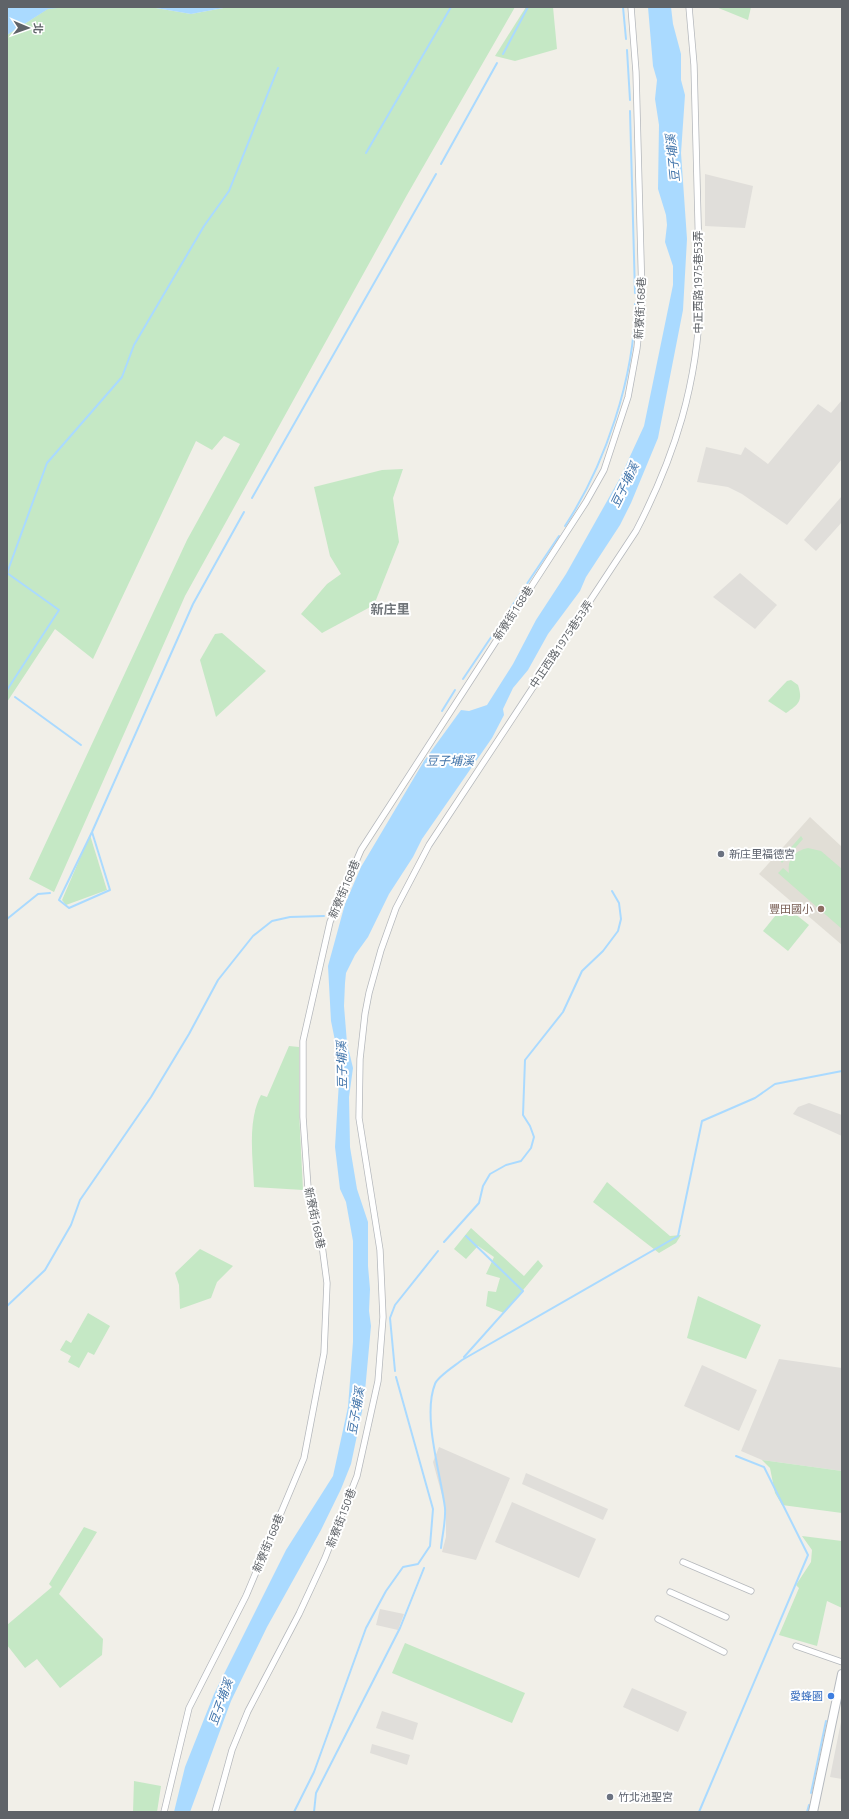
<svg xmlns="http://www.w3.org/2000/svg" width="849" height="1819" font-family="'Titillium Web','Noto Sans TC',sans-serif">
<rect width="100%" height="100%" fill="#f1efe8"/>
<g fill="#e0deda">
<path d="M705 174 753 186 745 228 705 226Z"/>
<path d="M842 400V459L787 525 742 494 728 487 697 482 706 447 741 455 745 447 768 464 818 404 831 413Z"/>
<path d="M842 496V522L816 551 804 540Z"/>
<path d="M740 573 777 605 755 629 713 597Z"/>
<path d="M809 1103 842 1115V1136L793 1114 798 1107Z"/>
<path d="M779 1359 842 1368V1471L762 1460 741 1451Z"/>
<path d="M702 1365 757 1390 739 1431 684 1406Z"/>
<path d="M439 1447 510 1478 476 1560 442 1552 446 1537V1510L433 1462Z"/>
<path d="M526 1473 608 1509 603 1520 522 1484Z"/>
<path d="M512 1502 596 1539 579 1578 495 1542Z"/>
<path d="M380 1609 404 1614 398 1630 376 1625Z"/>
<path d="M632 1688 687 1712 678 1732 623 1707Z"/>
<path d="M382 1711 418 1723 413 1740 376 1728Z"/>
<path d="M841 1722H842V1779L830 1777Z"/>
<path d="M372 1744 410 1755 407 1765 370 1753Z"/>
</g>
<path fill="#e1ded6" d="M810 817 842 847V945L759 874Z"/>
<g fill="#c5e8c5">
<path d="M67 7H150L191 14 229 7H515L407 195 185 596 54 892 29 879 187 540 240 444 224 436 212 450 196 441 93 659 55 629 7 702V35L49 8Z"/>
<path d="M526 7H553L557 49 515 61 495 56Z"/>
<path d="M716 7H751L748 20Z"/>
<path d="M403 469 393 498 399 542 374 605 322 633 301 614 327 584 341 574 330 556 314 487 382 470Z"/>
<path d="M222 633 266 671 216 717 200 660 215 634Z"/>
<path d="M791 680 798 685C803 701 799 704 786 713L768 701 787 681Z"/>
<path d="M90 835 107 890 66 905 62 900Z"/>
<path d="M801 836 803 839 782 863 780 860Z"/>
<path d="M808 848 821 851 842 869V929L778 873 783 868 789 873C787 859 794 851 808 848Z"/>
<path d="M784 905 809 925 788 951 763 931Z"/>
<path d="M289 1046 299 1047V1111L303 1190 254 1187C253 1158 247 1121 261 1095L267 1097Z"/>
<path d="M607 1182 670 1236 681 1235 676 1243 659 1253 593 1202Z"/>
<path d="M471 1228 524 1276 538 1260 543 1266 504 1313 486 1306 488 1291 496 1292 500 1278 486 1274 494 1257 478 1246 466 1259 454 1249Z"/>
<path d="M200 1249 233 1266 217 1282 211 1298 180 1309 179 1285 175 1273Z"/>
<path d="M698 1296 761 1325 746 1359 687 1338Z"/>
<path d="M88 1313 110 1326 94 1355 88 1352 79 1368 68 1362 71 1356 60 1350 66 1340 71 1343Z"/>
<path d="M762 1460 842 1471V1513L782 1505 775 1493 770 1468Z"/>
<path d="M84 1527 97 1532 59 1594 103 1639 102 1655 60 1688 37 1659 25 1668 7 1645V1625L52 1587 49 1584Z"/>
<path d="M802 1536 842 1541V1608L827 1601 817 1646 779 1635 799 1588 796 1585 811 1562 812 1550Z"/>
<path d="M405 1643 525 1693 512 1723 392 1673Z"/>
<path d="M134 1781 161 1786 157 1812H133Z"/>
</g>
<g fill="#aadaff">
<path d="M7 7H67L48 9 7 35Z"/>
<path d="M150 7H229L191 14Z"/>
<path d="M648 7H671L673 24 681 54V80L685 95 681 153 687 239 683 310 658 438 631 503 620 525 586 577 580 591 548 634 528 670 513 688 503 709 504 715 492 738 422 839 413 857 389 894 368 937 355 955 346 973 345 983 344 1006 347 1043 353 1068 349 1097 350 1147 357 1189 368 1222V1266L370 1289 369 1311 371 1326 364 1402 351 1464 341 1489 321 1530 267 1627 231 1701 190 1812H174L185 1767 214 1694 286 1550 333 1476 348 1407 353 1342V1241L346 1202 340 1189 335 1147 340 1065 331 1021 328 966 345 904 361 867 424 761 461 710 469 711 487 705 513 664 536 620 566 574 620 478 644 426 673 285V266L665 242 667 225 666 215 658 189 659 125 655 99 657 80 653 66Z"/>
</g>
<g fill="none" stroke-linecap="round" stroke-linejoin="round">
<g stroke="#aadaff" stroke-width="2">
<path d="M623 7 626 39"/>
<path d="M627 50 630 100"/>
<path d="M503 54 528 7"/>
<path d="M630 111 635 293"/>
<path d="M366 153 451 7"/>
<path d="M441 164 497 63"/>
<path d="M252 498 436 174"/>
<path d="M565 526C605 465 635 377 635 304"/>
<path d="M463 679 559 536"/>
<path d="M7 690 59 610 7 573 47 463 122 377 134 345 204 226 229 191 278 68"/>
<path d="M15 697 81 745"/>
<path d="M442 711 455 690"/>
<path d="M92 832 110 890 69 908 59 900 92 832 193 604 244 512"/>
<path d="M7 919 38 894 50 893"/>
<path d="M444 1242 479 1203 483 1186 490 1174 506 1165 521 1161 531 1148 534 1137 530 1126 523 1115 525 1060 563 1012 582 971 603 951 618 931 621 919 619 903 612 891"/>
<path d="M7 1306 45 1270 71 1225 80 1200 151 1097 189 1034 218 980 253 936 272 921 290 917 324 916"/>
<path d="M464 1357 523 1291 466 1236"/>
<path d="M395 1371 390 1318 395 1305 438 1251"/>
<path d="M441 1548C442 1536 446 1521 445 1508 441 1475 422 1416 435 1384 437 1377 456 1365 462 1360L678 1236 702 1121 755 1098 775 1084 842 1071"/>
<path d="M811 1793 826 1721"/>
<path d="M294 1812 314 1772 366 1628 386 1591 403 1567 418 1564 430 1546 433 1509 396 1377"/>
<path d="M314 1812 316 1793 400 1628 424 1568"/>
<path d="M699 1812 808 1555 764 1467 736 1456"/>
<path d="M807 1812 809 1805"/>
</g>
<defs>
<g id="minor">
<path d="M683 1562 751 1591"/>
<path d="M670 1592 726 1617"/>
<path d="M658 1619 724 1652"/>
<path d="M796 1646 842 1662"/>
<path d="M164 1812 189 1708 246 1596 304 1458 324 1353 327 1283 322 1245 308 1188 303 1117V1041L330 922 361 850 586 502 604 470 628 397 637 348 642 298 636 72 631 7"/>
<path d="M215 1812 232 1750 248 1711 299 1614 325 1558 357 1476 378 1381 383 1317 380 1250 359 1118 360 1059 365 1014 369 993 381 950 396 908 429 845 636 531C675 456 698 383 700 298L694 65 689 7"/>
</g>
<path id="secondary" d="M813 1812 842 1674"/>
</defs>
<use href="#minor" stroke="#b5b8bc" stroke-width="7"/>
<use href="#secondary" stroke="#b6babf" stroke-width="10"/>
<use href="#minor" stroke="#fff" stroke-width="5.5"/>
<use href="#secondary" stroke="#fff" stroke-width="8"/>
</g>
<g fill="#6b7280" stroke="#fff" stroke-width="1.5">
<circle cx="721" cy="854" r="4"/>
<circle cx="610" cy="1797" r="4"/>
</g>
<circle fill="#8d6e63" stroke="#fff" stroke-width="1.5" cx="821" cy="909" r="4"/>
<circle fill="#3f7fe0" stroke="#fff" stroke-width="1.5" cx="831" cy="1696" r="4"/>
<g text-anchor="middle" stroke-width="4" stroke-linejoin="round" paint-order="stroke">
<g font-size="11" fill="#5f6368" stroke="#fff">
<text transform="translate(698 282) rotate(-90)" y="4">中正西路1975巷53弄</text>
<text transform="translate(640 308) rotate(-87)" y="4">新寮街168巷</text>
<text transform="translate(513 613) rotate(-57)" y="4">新寮街168巷</text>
<text transform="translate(561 644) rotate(-56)" y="4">中正西路1975巷53弄</text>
<text transform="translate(344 889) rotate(-67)" y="4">新寮街168巷</text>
<text transform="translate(315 1218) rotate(78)" y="4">新寮街168巷</text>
<text transform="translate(341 1518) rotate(-69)" y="4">新寮街150巷</text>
<text transform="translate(268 1543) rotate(-67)" y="4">新寮街168巷</text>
</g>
<g font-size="11" fill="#5b616d" stroke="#fff" text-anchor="start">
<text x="729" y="858">新庄里福德宮</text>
<text x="618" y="1801">竹北池聖宮</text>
</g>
<g font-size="11" fill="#785e54" stroke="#fff" text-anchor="end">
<text x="813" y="913">豐田國小</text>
</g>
<g font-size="11" fill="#366cbe" stroke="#fff" text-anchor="end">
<text x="823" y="1700">愛蜂園</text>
</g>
<g font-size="12" font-style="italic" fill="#4174aa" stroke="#fff">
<text transform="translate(673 158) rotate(-96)" y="4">豆子埔溪</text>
<text transform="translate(625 485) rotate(-64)" y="4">豆子埔溪</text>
<text x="450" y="765">豆子埔溪</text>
<text transform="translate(342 1065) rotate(-91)" y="4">豆子埔溪</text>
<text transform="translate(356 1411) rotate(-80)" y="4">豆子埔溪</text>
<text transform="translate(221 1702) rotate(-70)" y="4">豆子埔溪</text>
</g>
<g font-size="13" font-weight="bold" fill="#70757a" stroke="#fff">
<text x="390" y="614">新庄里</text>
</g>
</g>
<rect width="849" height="1819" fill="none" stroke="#5f6368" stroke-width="16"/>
<g transform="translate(28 28) rotate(92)" stroke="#ffffff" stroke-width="3" paint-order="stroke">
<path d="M0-3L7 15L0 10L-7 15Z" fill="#5f6368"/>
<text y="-6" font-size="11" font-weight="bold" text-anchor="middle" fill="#5f6368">北</text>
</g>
</svg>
